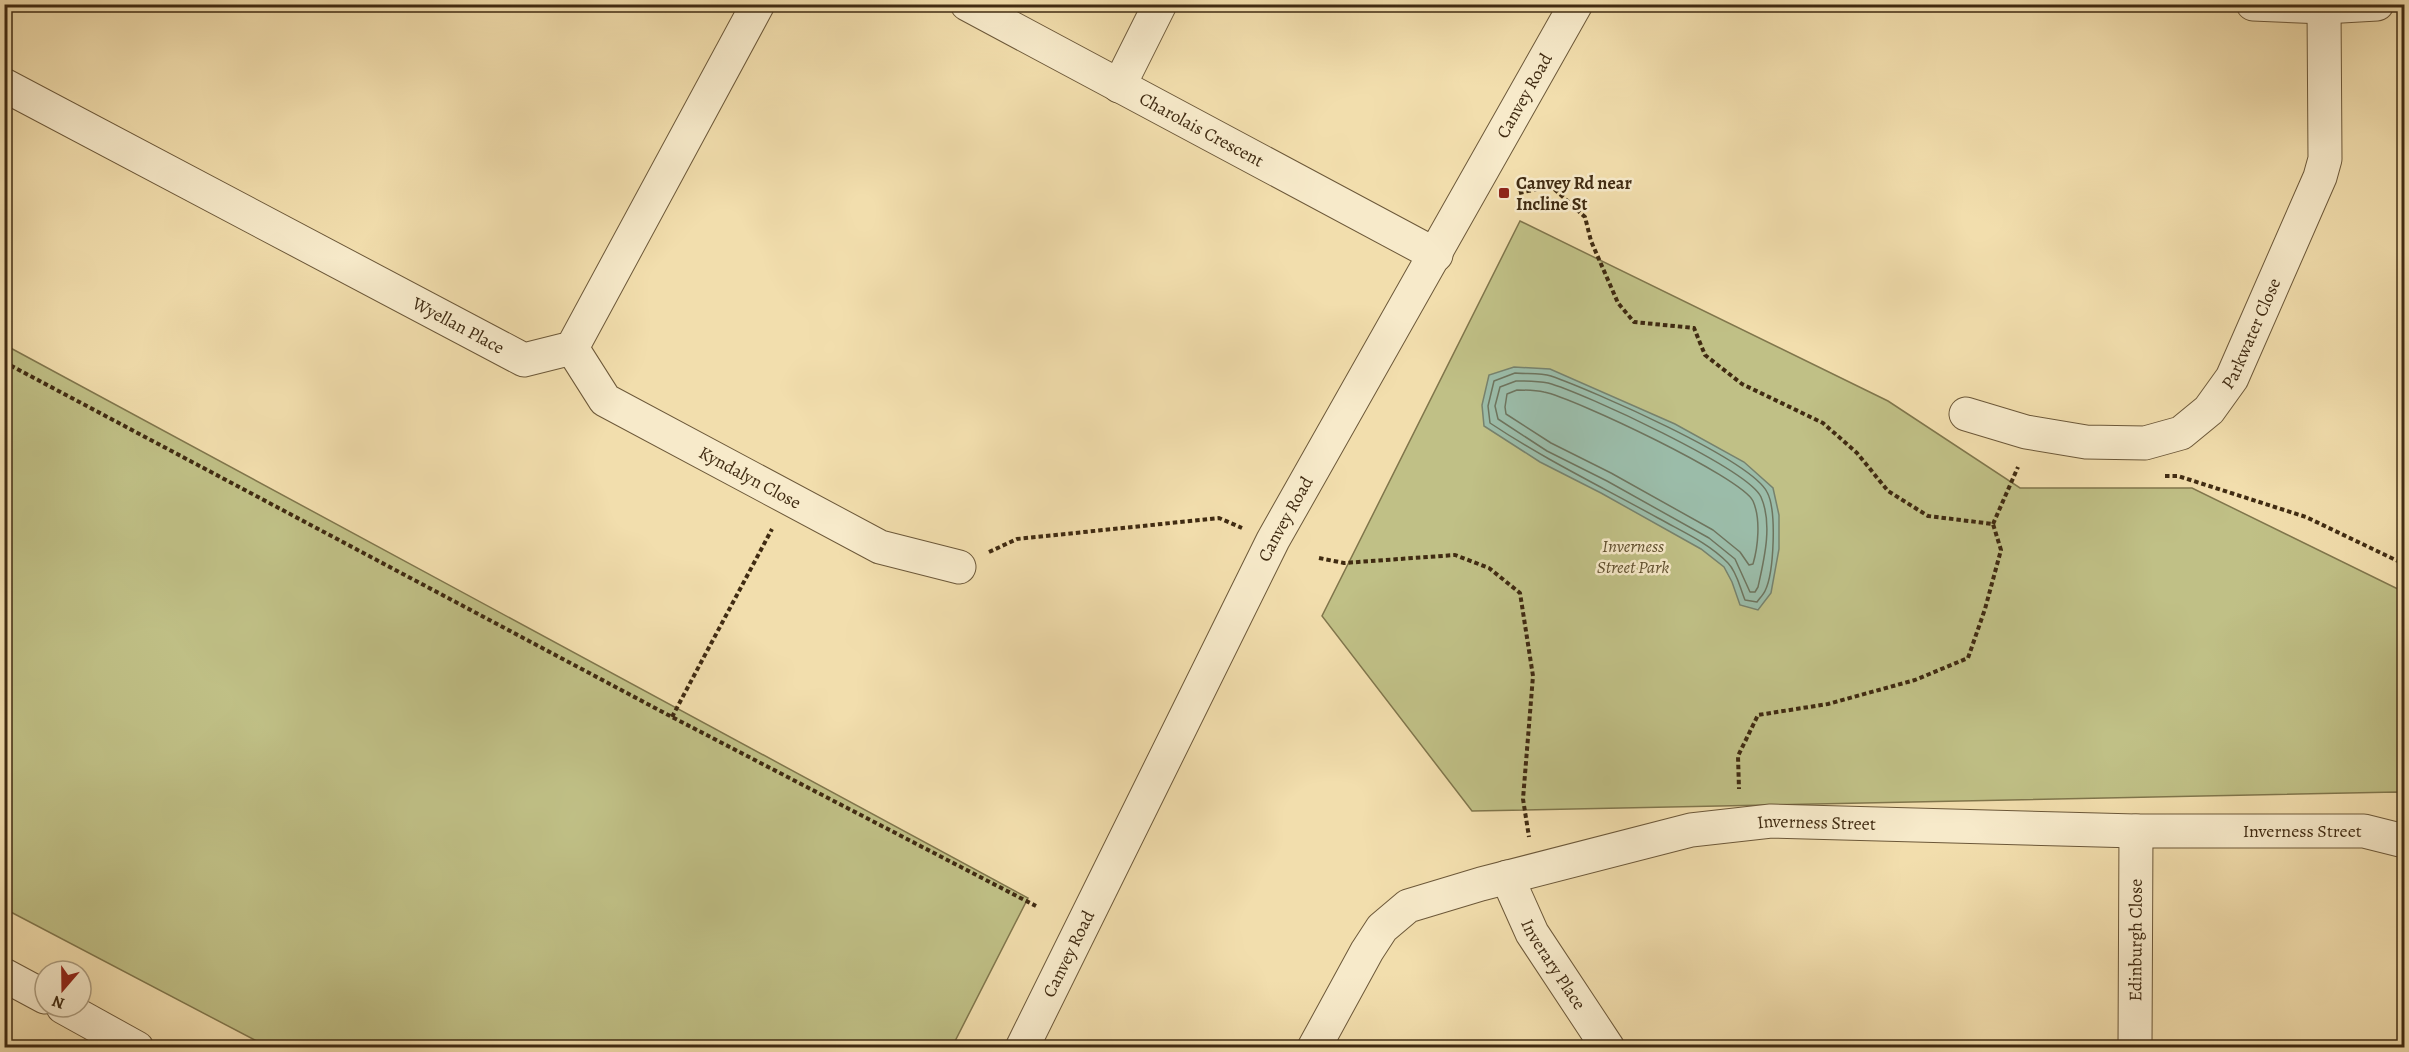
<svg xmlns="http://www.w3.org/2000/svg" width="2409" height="1052" font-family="Alegreya,serif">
<rect width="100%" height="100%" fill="#f2dead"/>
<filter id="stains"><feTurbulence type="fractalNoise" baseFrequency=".00333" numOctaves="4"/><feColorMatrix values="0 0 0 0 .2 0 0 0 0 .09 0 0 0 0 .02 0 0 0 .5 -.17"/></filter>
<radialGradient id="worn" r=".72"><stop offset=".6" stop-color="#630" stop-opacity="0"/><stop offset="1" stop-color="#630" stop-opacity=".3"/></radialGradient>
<g fill="#c0c086" stroke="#80764c" stroke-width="1.5">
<path d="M1520 221 1888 401 2020 488H2192L2404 592V796L2397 792 1472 811 1322 616Z"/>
<path d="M5 345 1028 898 952 1047H268L5 909Z"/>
</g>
<path fill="#9bbca9" stroke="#77826d" stroke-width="1.5" d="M1514 367 1550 369 1675 424 1744 462 1773 488 1779 515V549L1771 593 1758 610 1740 605 1732 582 1724 567 1701 549 1601 493 1540 462 1484 426 1482 405 1489 375Z"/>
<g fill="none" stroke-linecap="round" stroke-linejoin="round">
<g stroke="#6e745e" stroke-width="1.5">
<path d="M1515 373C1527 374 1541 373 1551 376 1591 390 1750 459 1767 492 1777 510 1774 573 1765 591 1763 595 1759 599 1757 602L1745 600C1740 588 1737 572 1728 563 1709 543 1681 531 1658 518 1602 487 1544 459 1490 423L1488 406 1494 381Z"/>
<path d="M1516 381C1526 381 1538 381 1548 383 1582 392 1748 469 1761 497 1773 524 1764 560 1758 587L1755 592H1750L1735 559 1709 538 1607 481 1547 451 1498 419 1495 406 1500 387Z"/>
<path d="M1517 390C1526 390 1536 390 1544 392 1574 398 1741 477 1753 501 1761 519 1758 547 1753 564L1749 565 1740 552 1713 530 1611 473 1551 443 1506 414 1505 407 1507 394Z"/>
</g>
<defs>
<g id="minor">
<path id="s1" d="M967 4 1436 255"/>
<path d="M2253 4 2324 7 2377 4"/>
<path id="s2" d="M4 85 524 360 572 348 758 4"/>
<path d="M1119 86 1160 4"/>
<path id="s3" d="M572 348 605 400 880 547 959 567"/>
<path id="s4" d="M1966 414 2026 432 2086 442 2145 443 2181 433 2209 410 2232 378 2320 177 2325 159 2324 7"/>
<path id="s5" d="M1507 877 1532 933 1608 1048"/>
<path d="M4 975 45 997"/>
<path d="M63 1007 137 1048"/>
<path id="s6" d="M1022 1048 1273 540 1576 4"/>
<path id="s7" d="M1314 1048 1367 951 1382 928 1408 906 1481 884 1691 830 1771 821 2136 831H2364L2404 841"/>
<path id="s8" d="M2135 1048 2136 831"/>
</g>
</defs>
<use href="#minor" stroke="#6c5839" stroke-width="35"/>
<g stroke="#402b12" stroke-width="4" stroke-dasharray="4.5 3" stroke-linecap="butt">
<path d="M1519 193 1551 186 1585 217 1591 241 1618 303 1634 322 1694 328 1705 355 1742 384 1823 423 1857 453 1888 491 1928 516 1993 524 2001 550 1985 609 1968 658 1915 680 1828 704 1758 715 1738 756 1739 789"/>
<path d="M4 362 672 717 1036 906"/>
<path d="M2165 476H2178L2306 517 2404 564"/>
<path d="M1993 524 2018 467"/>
<path d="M989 552 1017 539 1219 518 1242 528"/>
<path d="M1319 558 1344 563 1455 555 1489 568 1520 593 1533 676 1523 799 1529 837"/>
<path d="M672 717 772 529"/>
</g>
<use href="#minor" stroke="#f7eaca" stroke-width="33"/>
</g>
<rect fill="#8f2418" stroke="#f7eaca" stroke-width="2" x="1498" y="187" width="12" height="12" rx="3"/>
<g text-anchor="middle" stroke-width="5" stroke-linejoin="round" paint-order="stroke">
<g font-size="18" fill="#402b12" stroke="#f7eaca">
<text dy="6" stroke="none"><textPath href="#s6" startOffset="1077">Canvey Road</textPath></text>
<text dy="6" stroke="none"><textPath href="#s1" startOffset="266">Charolais Crescent</textPath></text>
<text dy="6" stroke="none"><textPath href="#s2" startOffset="514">Wyellan Place</textPath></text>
<text dy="6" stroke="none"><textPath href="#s4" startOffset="344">Parkwater Close</textPath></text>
<text dy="6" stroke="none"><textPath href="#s3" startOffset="226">Kyndalyn Close</textPath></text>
<text dy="6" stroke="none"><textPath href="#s6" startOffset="591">Canvey Road</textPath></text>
<text dy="6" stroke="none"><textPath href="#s7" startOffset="591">Inverness Street</textPath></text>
<text dy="6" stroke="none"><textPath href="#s7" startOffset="1077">Inverness Street</textPath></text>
<text dy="6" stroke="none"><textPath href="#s8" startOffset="108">Edinburgh Close</textPath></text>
<text dy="6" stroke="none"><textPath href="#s6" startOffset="105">Canvey Road</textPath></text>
<text dy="6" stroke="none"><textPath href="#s5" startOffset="99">Inverary Place</textPath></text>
</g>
<g font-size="18" font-weight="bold" fill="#402b12" stroke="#f7eaca" text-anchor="start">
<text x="1516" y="189">Canvey Rd near<tspan x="1516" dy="21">Incline St</tspan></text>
</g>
<g font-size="18" font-style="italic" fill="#60502f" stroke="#f7eaca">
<text x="1633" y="552">Inverness<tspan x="1633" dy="21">Street Park</tspan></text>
</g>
</g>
<rect width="2409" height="1052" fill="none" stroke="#f2dead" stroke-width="24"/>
<rect x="6" y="6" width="2397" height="1040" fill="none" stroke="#402b12" stroke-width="3"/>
<rect x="12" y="12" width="2385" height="1028" fill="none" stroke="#402b12" stroke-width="1.5"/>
<g transform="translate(63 989) rotate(200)"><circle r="28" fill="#f7eaca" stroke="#ae9e80" stroke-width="1.5"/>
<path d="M0-4.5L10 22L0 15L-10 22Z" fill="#8f2418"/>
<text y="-9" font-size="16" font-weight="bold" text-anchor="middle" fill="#402b12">N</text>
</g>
<rect width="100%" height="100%" filter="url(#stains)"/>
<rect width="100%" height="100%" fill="url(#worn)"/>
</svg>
